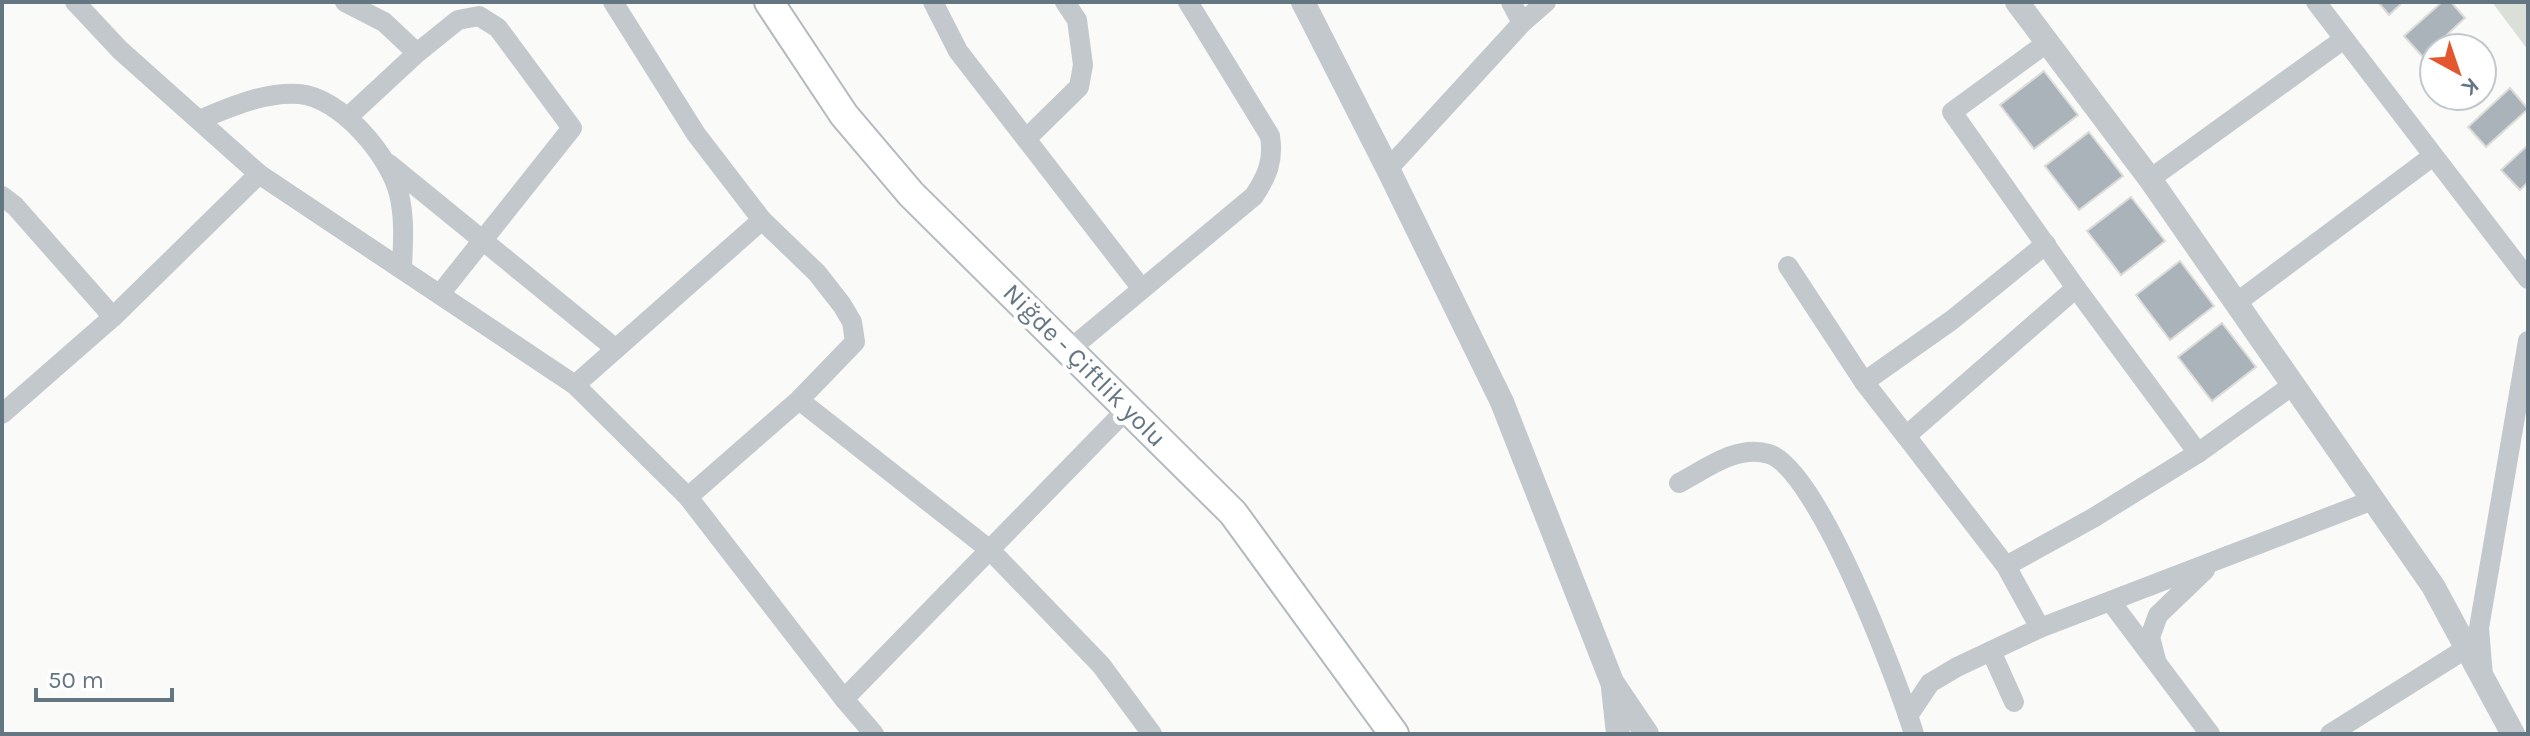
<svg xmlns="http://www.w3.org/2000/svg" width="2530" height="736" font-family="Karla,sans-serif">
<rect width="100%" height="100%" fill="#fafaf8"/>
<path fill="#dadfd7" d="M2492 2H2528V50Z"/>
<g fill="#aab3b9" stroke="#dcdcda" stroke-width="2">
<path d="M2378 2H2403L2389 15Z"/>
<path d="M2442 2H2451L2465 18 2423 57 2404 36Z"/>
<path d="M2482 51 2495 65 2482 77Z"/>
<path d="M2044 71 2078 115 2034 149 2000 105Z"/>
<path d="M2510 88 2528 109 2486 147 2468 127Z"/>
<path d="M2089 132 2123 176 2079 210 2045 166Z"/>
<path d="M2528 145V182L2520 190 2501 170Z"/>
<path d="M2131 197 2165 241 2121 275 2087 231Z"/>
<path d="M2180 261 2214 306 2170 340 2136 295Z"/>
<path d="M2222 323 2256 367 2212 401 2178 357Z"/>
</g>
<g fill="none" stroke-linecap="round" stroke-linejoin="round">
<defs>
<path id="secondary" d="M769 2 844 115 911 194 1233 513 1394 734"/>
</defs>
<use href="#secondary" stroke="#b3babf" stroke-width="32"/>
<g stroke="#c3c8cc" stroke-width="20">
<path d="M75 2 120 50 259 174 575 385 688 497 844 699 874 734"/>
<path d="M345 2 384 22 417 53"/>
<path d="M613 2 696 134 762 220 817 273 842 305 852 322 855 342 799 400 688 497"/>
<path d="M933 2 958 51 1142 289"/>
<path d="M1511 2 1522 23"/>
<path d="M2316 2 2528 279"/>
<path d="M2048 42 1952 112 2076 288"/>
<path d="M348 117 417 53 458 20 479 16 498 28 572 128 440 294"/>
<path d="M199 120C231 107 263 92 299 94 340 97 390 156 399 194 405 219 403 242 402 268"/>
<path d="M1026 139 1079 87 1083 65 1077 20 1065 2"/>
<path d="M389 164 616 349"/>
<path d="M1388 169 1522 23 1546 2"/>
<path d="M2150 179 2344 39"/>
<path d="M2 196 15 206 113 317"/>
<path d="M1788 266 1864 382 1906 436"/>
<path d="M2236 303 2433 156"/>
<path d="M1069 350 1254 196C1267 176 1274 161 1270 136L1188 2"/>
<path d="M1864 382 1952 320 2046 244"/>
<path d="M575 385 762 220"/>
<path d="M799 400 990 550 1101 665 1152 734"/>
<path d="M2 414 113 317 259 174"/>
<path d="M2198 453 2293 385"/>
<path d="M1679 483C1706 469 1737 444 1769 454 1818 469 1898 682 1914 734"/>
<path d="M2006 566 2093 518 2198 453 2076 288 1906 436 2006 566 2040 628"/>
<path d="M2111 602 2210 734"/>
<path d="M1991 651 2014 702"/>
<path d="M2156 660 2150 637 2158 615 2205 570"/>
<path d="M2483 676 2479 628 2528 341"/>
<path d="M844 699 1128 408"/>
<path d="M1908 716 1930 683 1957 667 2040 628 2373 500"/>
<path d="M2330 734 2467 648"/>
</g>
<g stroke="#c3c8cc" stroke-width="24">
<path d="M1303 2 1388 169 1502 402 1612 682 1647 734"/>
<path d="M2017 2 2150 179 2433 586 2513 734"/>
<path d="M1613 688 1618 734"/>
</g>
<use href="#secondary" stroke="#fff" stroke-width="28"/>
</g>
<g text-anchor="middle" stroke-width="8" stroke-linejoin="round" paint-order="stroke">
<g font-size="26" fill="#657683" stroke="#fff">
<text transform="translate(1085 365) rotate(45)" y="9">Niğde - Çiftlik yolu</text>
</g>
</g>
<rect width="2530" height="736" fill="none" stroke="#657683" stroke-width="8"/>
<g transform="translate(2458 72) rotate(140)"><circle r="38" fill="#ffffff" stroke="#c1c8cd" stroke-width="2"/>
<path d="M0-6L14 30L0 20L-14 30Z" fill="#e4572e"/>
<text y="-12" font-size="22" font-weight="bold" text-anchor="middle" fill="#657683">K</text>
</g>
<path d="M36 688v12h136v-12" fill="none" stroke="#657683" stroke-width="4"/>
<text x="48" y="688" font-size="24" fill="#657683" stroke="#ffffff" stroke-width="6" paint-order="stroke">50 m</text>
</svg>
